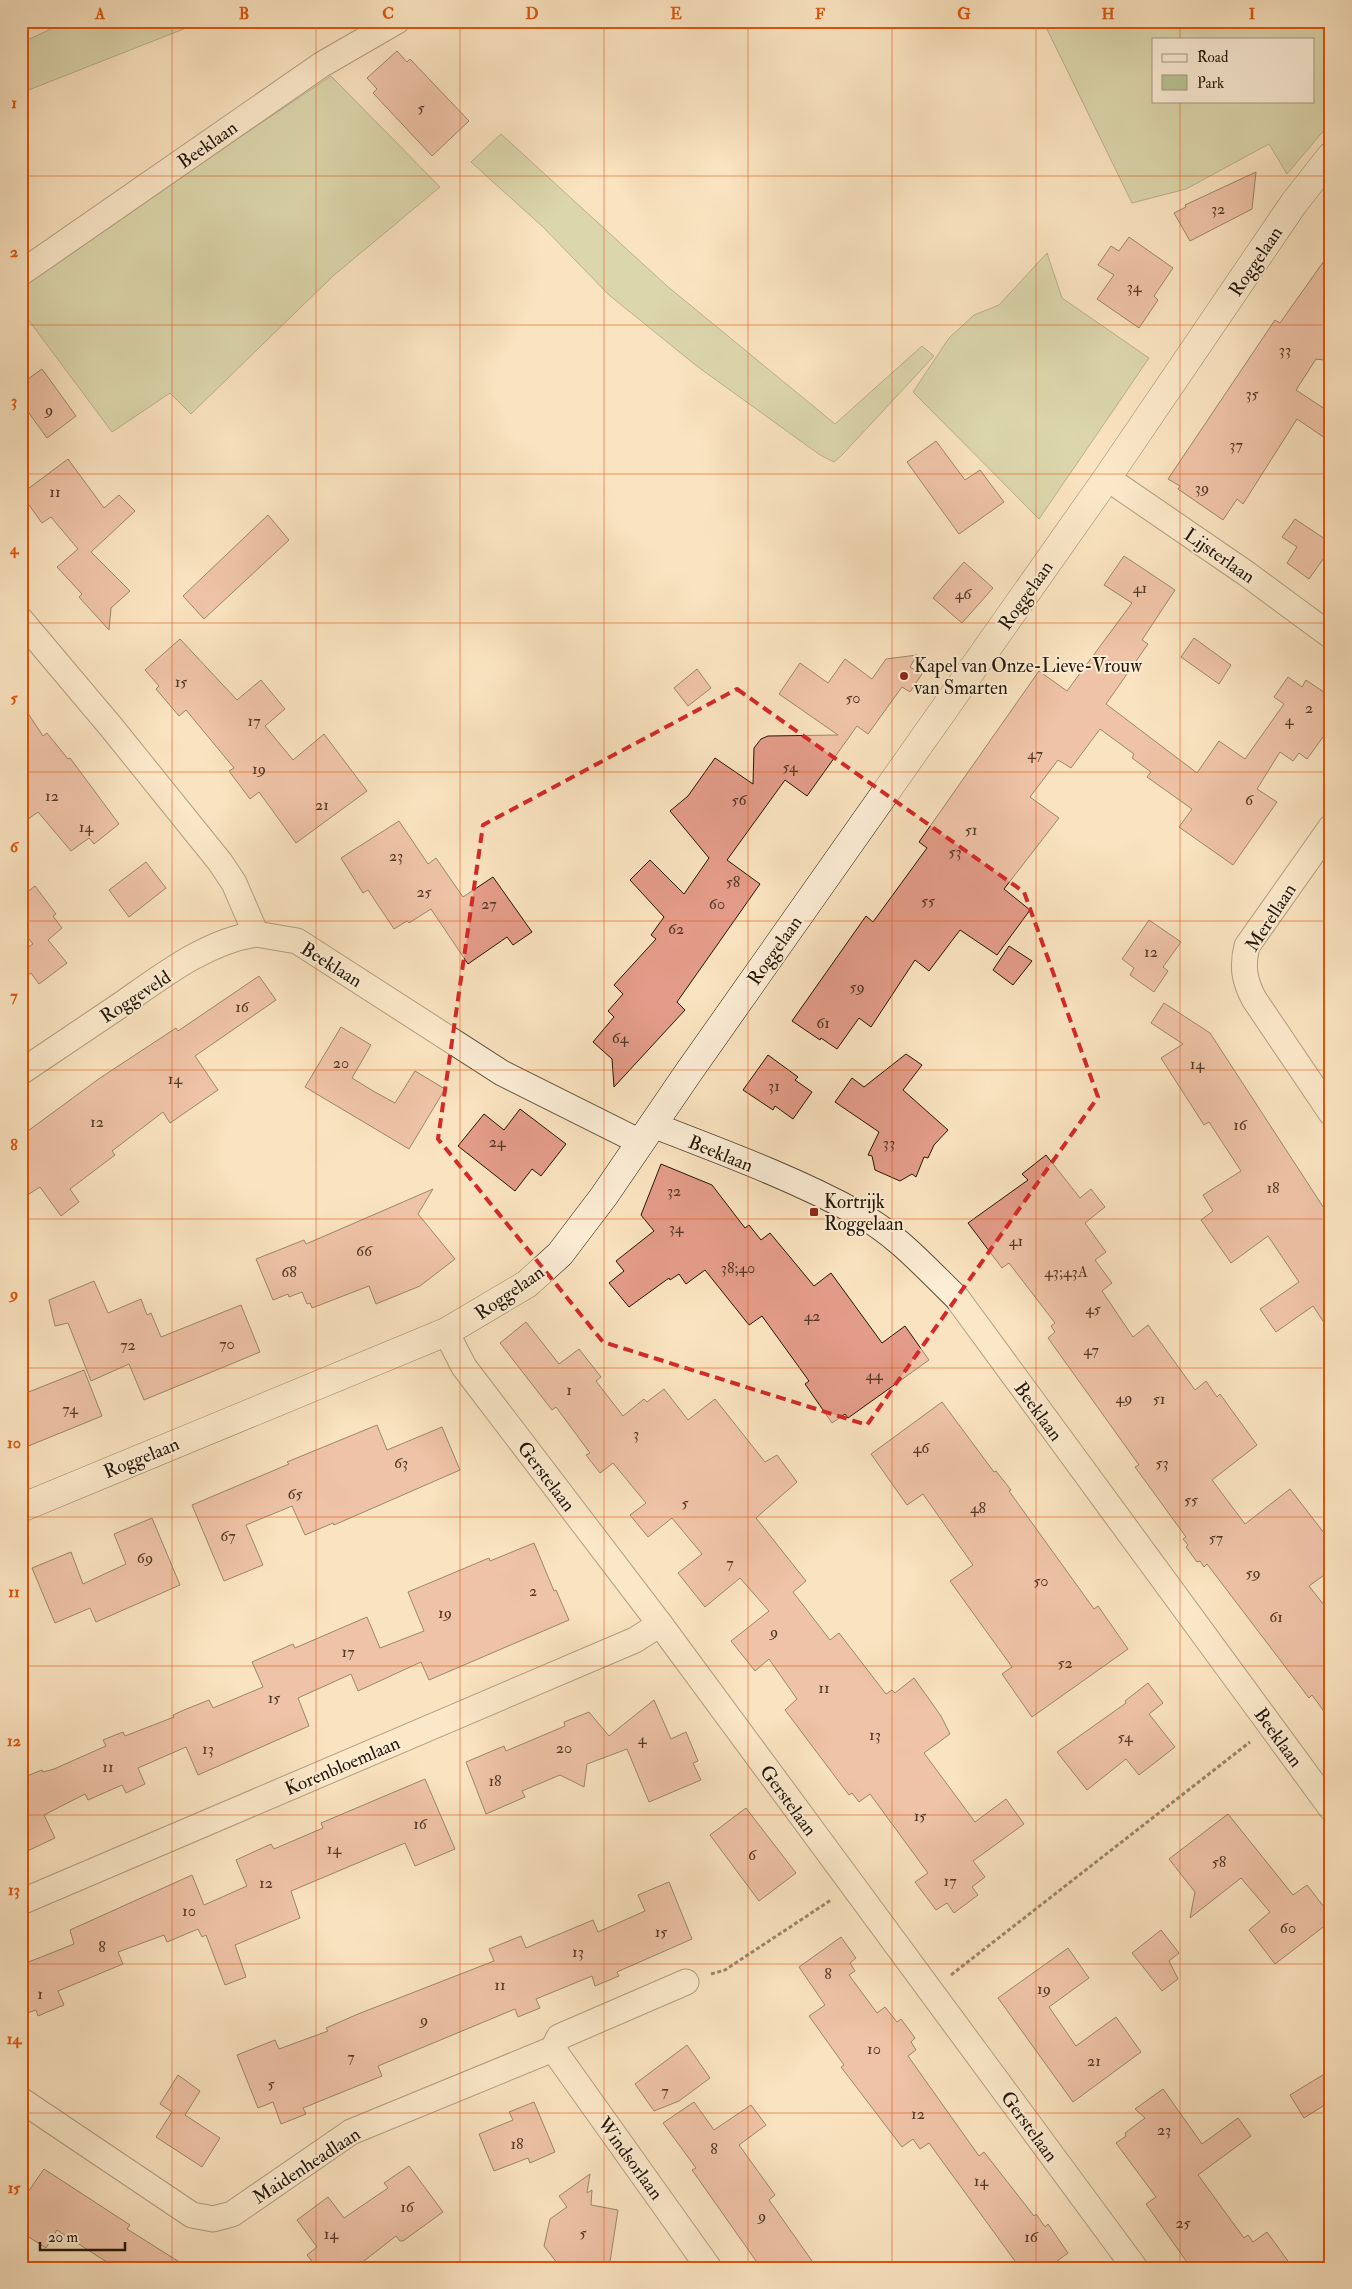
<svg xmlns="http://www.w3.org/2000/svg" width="1352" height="2289" font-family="'IM FELL Double Pica',serif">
<rect width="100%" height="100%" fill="#fae3c0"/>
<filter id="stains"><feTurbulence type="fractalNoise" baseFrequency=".004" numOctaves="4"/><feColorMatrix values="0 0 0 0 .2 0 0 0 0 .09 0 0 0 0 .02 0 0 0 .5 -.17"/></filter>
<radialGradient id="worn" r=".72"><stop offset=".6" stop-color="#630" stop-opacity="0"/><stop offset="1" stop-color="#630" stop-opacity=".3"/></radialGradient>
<g fill="#b9c596" stroke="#6f6e4e" fill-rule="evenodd">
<path d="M68 21H204L21 93V43Z"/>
<path d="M1043 21H1331V122L1287 174 1269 144 1186 189 1132 203ZM1153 39H1313V101H1153Z"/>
<path d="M331 76 440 187 333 276 191 414 170 393 112 432 21 310V284Z"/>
<path d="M501 134 667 286 835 424 922 346 934 356 842 455 834 462 820 455 698 367 609 295 543 227 471 162Z"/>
<path d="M1047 253 1062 298 1149 358 1039 519 913 392 949 338 974 315 999 305Z"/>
</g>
<g fill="#e39c89" stroke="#251605">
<path d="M397 51 407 62 410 59 469 121 432 156 373 93 377 89 367 78Z"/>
<path d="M1256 172 1252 209 1190 241 1174 213 1186 207 1185 205Z"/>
<path d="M1129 237 1173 268 1154 296 1158 300 1139 328 1097 299 1114 275 1098 265 1111 246 1119 251Z"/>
<path d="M1331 251V361L1316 359 1296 390 1331 413V442L1297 419 1243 504 1237 499 1223 520 1178 489 1180 486 1168 479 1275 320 1280 323Z"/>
<path d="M42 369 76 416 47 438 21 402V384Z"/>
<path d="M936 441 965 480 980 470 1004 502 959 534 907 462Z"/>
<path d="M68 459 104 508 119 495 135 511 91 552 130 591 111 608 109 630 79 597 82 594 57 567 78 549 51 517 42 523 21 494Z"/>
<path d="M268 515 289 540 204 619 183 596Z"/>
<path d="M1295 519 1331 543V548L1309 579 1287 563 1297 547 1282 537Z"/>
<path d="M1124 556 1175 590 1142 640 1148 644 1106 704 1197 773 1219 741 1245 759 1284 704 1274 697 1288 677 1302 687 1306 680 1331 697V726L1307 759 1299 753 1293 761 1280 752 1257 789 1277 802 1233 865 1179 827 1192 809 1147 777 1151 772 1132 758 1134 754 1100 729 1071 768 1058 760 1030 797 1059 818 1004 889 1030 910 997 955 960 930 929 971 915 960 871 1027 859 1018 837 1049 821 1038 820 1040 792 1021 866 916 873 922 927 848 919 842 1039 671 1067 691 1132 603 1104 585Z"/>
<path d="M964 562 993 588 962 623 933 598Z"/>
<path d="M1194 638 1231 665 1219 684 1181 657Z"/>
<path d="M180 639 237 700 261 680 285 709 265 726 293 760 324 734 367 791 296 843 259 792 250 799 229 771 234 768 186 710 179 716 156 689 159 686 145 670Z"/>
<path d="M917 655 910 667 922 674 910 692 902 687 868 734 857 726 807 796 785 780 727 860 760 884 677 1002 685 1010 614 1087 612 1059 593 1042 614 1017 608 1011 623 994 614 985 656 939 651 935 664 917 630 880 650 860 684 894 709 858 670 811 688 796 715 758 753 784 754 748 761 739 768 736 838 735 779 694 800 663 828 683 845 659 872 679 886 659Z"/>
<path d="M697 669 711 688 688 706 674 688Z"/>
<path d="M21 703 43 736 47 733 68 759 70 758 119 824 94 844 89 838 71 851 38 812 21 824Z"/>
<path d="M399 821 428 864 436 858 463 897 493 877 532 932 513 945 507 937 468 964 431 909 409 923 407 921 394 929 368 890 363 893 341 858Z"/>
<path d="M146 862 166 888 129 917 109 890Z"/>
<path d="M35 886 56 914 53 916 62 928 48 940 67 963 39 984 31 973 21 981V952L33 944 21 929V897Z"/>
<path d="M1149 920 1181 942 1163 967 1168 971 1154 992 1130 975 1134 968 1122 959Z"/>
<path d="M1009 946 1032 961 1013 985 993 970Z"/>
<path d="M259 976 276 1000 195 1056 218 1090 170 1123 163 1112 112 1151 115 1155 70 1189 79 1202 61 1216 40 1187 21 1199V1136L100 1078 176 1028 178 1031Z"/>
<path d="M1164 1003 1210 1033 1331 1219V1333L1313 1306 1276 1332 1260 1309 1299 1282 1268 1236 1231 1263 1201 1220 1213 1211 1203 1195 1241 1171 1209 1122 1204 1125 1161 1058 1183 1044 1151 1023Z"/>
<path d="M341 1027 371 1045 352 1078 373 1091 395 1103 415 1071 445 1089 409 1149 305 1087Z"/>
<path d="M906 1054 922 1065 903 1090 948 1130 934 1145 928 1158 924 1157 916 1177 912 1174 900 1181 875 1170 872 1156 868 1155 879 1132 835 1102 852 1078 864 1087Z"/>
<path d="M768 1055 798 1077 795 1080 812 1092 793 1119 775 1106 773 1110 743 1090Z"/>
<path d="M520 1109 566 1144 541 1176 532 1169 515 1191 458 1146 484 1114 504 1130Z"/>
<path d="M1046 1155 1080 1198 1091 1189 1105 1207 1085 1223 1106 1252 1095 1260 1112 1283 1102 1291 1133 1337 1148 1325 1195 1390 1206 1381 1217 1397 1220 1394 1257 1445 1212 1480 1245 1524 1290 1489 1331 1542V1570L1309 1586 1331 1614V1721L1312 1695 1309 1698 1207 1564 1204 1567 1200 1561 1197 1562 1186 1547 1188 1545 1183 1539 1186 1537 1135 1467 1139 1465 1048 1338 1055 1332 1051 1326 1055 1323 1009 1263 1002 1268 968 1223 1028 1180 1022 1174Z"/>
<path d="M661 1164 712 1185 745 1228 749 1225 761 1240 770 1233 814 1286 831 1273 882 1343 905 1326 929 1360 848 1418 845 1414 832 1423 805 1384 809 1381 762 1316 749 1325 705 1270 686 1284 679 1274 670 1280 669 1278 629 1307 609 1283 624 1271 616 1261 654 1231 641 1215Z"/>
<path d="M433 1189 418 1214 455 1259 420 1286 376 1304 369 1286 312 1308 310 1303 307 1304 302 1292 289 1297 288 1294 273 1300 256 1259 304 1240 306 1244Z"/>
<path d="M94 1281 108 1313 141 1299 147 1315 151 1313 161 1337 241 1305 260 1352 144 1400 129 1364 91 1381 68 1323 55 1326 49 1300Z"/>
<path d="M526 1322 559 1364 579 1349 601 1377 596 1381 623 1416 644 1399 647 1402 664 1389 688 1420 715 1399 765 1462 777 1455 797 1482 756 1518 806 1581 793 1592 830 1640 839 1633 886 1694 892 1690 895 1693 914 1678 941 1716 950 1734 924 1753 975 1822 1006 1799 1024 1824 973 1861 985 1877 972 1887 978 1895 954 1913 947 1903 936 1910 915 1882 928 1873 870 1794 859 1802 852 1793 849 1795 785 1710 797 1699 769 1659 755 1671 731 1641 769 1611 740 1578 705 1607 678 1573 702 1554 672 1518 648 1537 630 1515 646 1503 613 1463 600 1473 586 1455 590 1453 556 1407 552 1410 500 1343Z"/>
<path d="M84 1370 102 1416 21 1449V1395Z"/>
<path d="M942 1402 994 1472 996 1471 1011 1490 1009 1491 1094 1609 1098 1606 1128 1649 1032 1717 1002 1674 1012 1667 950 1581 973 1565 923 1494 907 1505 871 1454Z"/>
<path d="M377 1425 387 1450 442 1427 460 1470 334 1525 333 1523 305 1535 292 1506 246 1525 263 1565 224 1581 192 1505 289 1464 287 1462Z"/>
<path d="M152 1518 180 1585 96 1622 90 1608 55 1623 32 1568 71 1552 83 1584 126 1564 114 1534Z"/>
<path d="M534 1543 554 1591 556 1590 569 1620 429 1680 421 1662 358 1691 351 1674 298 1698 309 1726 198 1775 186 1747 138 1768 145 1784 126 1793 122 1785 88 1800 85 1794 44 1815 55 1838 21 1854V1764L27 1776 42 1770 43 1772 54 1769 106 1746 103 1740 123 1732 125 1736 174 1717 173 1715 184 1710 209 1700 213 1708 263 1687 252 1662 293 1644 295 1648 367 1617 380 1648 424 1631 408 1592 489 1558 490 1561Z"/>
<path d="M1148 1683 1163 1703 1149 1714 1175 1747 1139 1775 1126 1759 1087 1790 1057 1752 1126 1703 1125 1701Z"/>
<path d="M654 1700 671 1739 686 1732 698 1761 693 1763 701 1780 649 1802 627 1749 587 1764 584 1787 560 1775 522 1791 525 1797 486 1814 466 1762 504 1746 506 1751 565 1726 564 1722 589 1712 609 1736Z"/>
<path d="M425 1779 455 1849 415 1866 405 1843 291 1891 300 1918 235 1945 246 1977 225 1985 206 1935 202 1937 198 1929 167 1942 164 1935 118 1952 123 1964 58 1991 64 2005 38 2016 36 2010 21 2015V1965L74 1944 70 1930 192 1875 204 1905 247 1886 236 1860 271 1844 274 1849 323 1828 321 1823Z"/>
<path d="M746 1808 796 1873 759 1901 710 1835Z"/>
<path d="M1228 1814 1293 1895 1307 1885 1331 1916V1921L1275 1964 1249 1930 1270 1912 1241 1878 1190 1918 1195 1892 1169 1859Z"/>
<path d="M669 1882 692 1939 617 1972 619 1976 595 1986 592 1976 536 1999 540 2008 518 2017 515 2009 378 2066 382 2076 303 2108 306 2114 281 2124 273 2102 258 2108 237 2055 275 2040 279 2049 328 2031 326 2028 358 2014 494 1961 489 1949 521 1936 526 1948 593 1920 598 1932 645 1911 638 1895Z"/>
<path d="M1161 1930 1179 1953 1169 1961 1178 1979 1162 1991 1132 1953Z"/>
<path d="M841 1937 856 1958 850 1963 855 1971 849 1975 877 2013 885 2007 897 2022 901 2019 915 2038 911 2042 916 2050 908 2056 979 2156 984 2152 1034 2216 1036 2214 1045 2227 1048 2224 1068 2253 1048 2268H1020L929 2143 920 2149 913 2139 902 2147 841 2067 844 2065 809 2016 825 2005 799 1967Z"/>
<path d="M1068 1948 1089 1978 1049 2007 1076 2046 1116 2017 1141 2052 1073 2102 998 1998Z"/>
<path d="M687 2045 710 2078 679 2101 654 2111 635 2084Z"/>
<path d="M1331 2070V2101L1304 2118 1290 2095Z"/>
<path d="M178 2075 200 2091 185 2115 220 2138 202 2167 156 2137 172 2112 160 2104Z"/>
<path d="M1163 2089 1202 2144 1238 2118 1251 2136 1198 2175 1244 2238 1248 2235 1253 2242 1267 2232 1293 2268H1191L1146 2204 1156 2197 1116 2143 1126 2136 1125 2133 1145 2118 1135 2109Z"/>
<path d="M534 2102 555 2152 530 2163 528 2158 494 2171 479 2134 513 2120 509 2112Z"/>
<path d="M694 2102 714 2130 751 2105 766 2125 739 2145 775 2195 769 2200 817 2268H761L692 2170 696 2168 663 2123Z"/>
<path d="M409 2166 443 2212 403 2241H400L396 2236 355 2268H317L307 2255 317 2247 297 2220 328 2197 344 2218 388 2188 384 2183Z"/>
<path d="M44 2169 130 2225 127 2229 189 2268H116L57 2230 46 2248 21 2232V2202Z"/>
<path d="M590 2174 587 2193 592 2190 591 2205 618 2210 609 2268H561L544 2246 550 2219 567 2207 559 2196Z"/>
</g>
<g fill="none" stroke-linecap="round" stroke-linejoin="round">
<defs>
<g id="street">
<path d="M21 273 321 65 397 21"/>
<path d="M1107 478 1247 574 1331 636"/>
<path d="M21 620 112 728 220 862 234 883 256 934 297 941 502 1073 640 1142"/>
<path d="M1331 827 1247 946C1242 966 1244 980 1254 999L1331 1113"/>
<path d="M21 1072C55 1049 89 1026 122 1004 162 976 207 941 256 934"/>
<path d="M653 1125C722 1152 794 1178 859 1214 897 1235 926 1268 957 1298L1331 1808"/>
<path d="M446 1332 464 1367 660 1624 1135 2268"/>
<path d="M21 1902 635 1640 660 1624"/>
<path d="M553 2049 709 2268"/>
<path d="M21 2100 192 2215 213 2219 232 2214 351 2132 553 2049 559 2037 686 1982"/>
</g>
<path id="secondary" d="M21 1508 446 1332 527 1284 560 1254 604 1196 688 1073 1107 478 1294 203 1331 156"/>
</defs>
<use href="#street" stroke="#5a4934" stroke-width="27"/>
<use href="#secondary" stroke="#251605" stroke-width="29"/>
<g stroke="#251605" stroke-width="3" stroke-dasharray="4 2.5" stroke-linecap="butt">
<path d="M711 1974 725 1970 831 1900"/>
<path d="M951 1975 1250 1742"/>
</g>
<use href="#street" stroke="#fcedd6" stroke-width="25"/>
<use href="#secondary" stroke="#fcedd6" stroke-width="28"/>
</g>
<path d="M0 0H1352V2289H0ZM737 689 1024 892 1098 1097 867 1425 603 1342 438 1139 483 825Z" fill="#fae3c0" fill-opacity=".55" fill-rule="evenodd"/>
<path fill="none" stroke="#d62828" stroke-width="4" stroke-dasharray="10 6" stroke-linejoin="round" d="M737 689 1024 892 1098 1097 867 1425 603 1342 438 1139 483 825Z"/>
<path fill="none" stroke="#de560c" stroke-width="1" stroke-opacity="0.55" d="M172 21V2268M316 21V2268M460 21V2268M604 21V2268M748 21V2268M892 21V2268M1036 21V2268M1180 21V39M1180 101V2268M21 176H1331M21 325H1331M21 474H1331M21 623H1331M21 772H1331M21 921H1331M21 1070H1331M21 1219H1331M21 1368H1331M21 1517H1331M21 1666H1331M21 1815H1331M21 1964H1331M21 2113H1331"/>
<g fill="#8f2418" stroke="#fcedd6" stroke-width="2">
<circle cx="904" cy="676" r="5"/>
<rect x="809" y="1207" width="10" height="10" rx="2.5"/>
</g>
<g text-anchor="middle" stroke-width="4" stroke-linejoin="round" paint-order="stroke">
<g font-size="16" fill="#543826">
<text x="421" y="113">5</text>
<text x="1218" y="214">32</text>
<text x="1134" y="292">34</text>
<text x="1285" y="355">33</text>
<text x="1252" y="399">35</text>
<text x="49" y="415">9</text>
<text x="1236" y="450">37</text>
<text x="1202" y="493">39</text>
<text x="55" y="497">11</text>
<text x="1140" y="593">41</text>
<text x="963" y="599">46</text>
<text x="181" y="687">15</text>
<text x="853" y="703">50</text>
<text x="1309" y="713">2</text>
<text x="1289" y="725">4</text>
<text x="254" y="726">17</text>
<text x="1035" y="759">47</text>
<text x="790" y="772">54</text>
<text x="259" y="774">19</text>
<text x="52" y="801">12</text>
<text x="739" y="805">56</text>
<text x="1249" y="805">6</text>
<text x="322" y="810">21</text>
<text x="86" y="832">14</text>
<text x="971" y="835">51</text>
<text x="955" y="857">53</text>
<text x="396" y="861">23</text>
<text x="733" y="887">58</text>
<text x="424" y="897">25</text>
<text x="928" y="906">55</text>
<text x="489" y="909">27</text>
<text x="717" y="909">60</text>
<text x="676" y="934">62</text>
<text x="1151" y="957">12</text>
<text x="857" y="992">59</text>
<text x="242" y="1012">16</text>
<text x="823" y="1028">61</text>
<text x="620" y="1043">64</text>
<text x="341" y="1068">20</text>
<text x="1197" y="1069">14</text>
<text x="175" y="1084">14</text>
<text x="774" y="1091">31</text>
<text x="97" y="1127">12</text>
<text x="1240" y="1130">16</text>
<text x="497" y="1147">24</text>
<text x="889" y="1148">33</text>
<text x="1273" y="1193">18</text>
<text x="674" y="1196">32</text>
<text x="676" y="1233">34</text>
<text x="1016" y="1246">41</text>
<text x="364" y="1256">66</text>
<text x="738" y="1273">38;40</text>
<text x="289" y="1277">68</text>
<text x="1066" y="1277">43;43A</text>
<text x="1093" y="1314">45</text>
<text x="812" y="1321">42</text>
<text x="227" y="1349">70</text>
<text x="128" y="1350">72</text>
<text x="1091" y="1355">47</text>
<text x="874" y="1380">44</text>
<text x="569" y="1395">1</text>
<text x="1124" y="1403">49</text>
<text x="1159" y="1404">51</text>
<text x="70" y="1414">74</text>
<text x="636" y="1439">3</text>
<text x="921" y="1453">46</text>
<text x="401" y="1468">63</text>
<text x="1162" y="1468">53</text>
<text x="295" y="1499">65</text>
<text x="1191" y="1505">55</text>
<text x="685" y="1508">5</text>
<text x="978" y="1513">48</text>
<text x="228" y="1541">67</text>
<text x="1216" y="1543">57</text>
<text x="145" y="1563">69</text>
<text x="730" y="1568">7</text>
<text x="1253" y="1578">59</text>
<text x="1041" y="1586">50</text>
<text x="533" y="1596">2</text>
<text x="445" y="1618">19</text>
<text x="1276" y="1622">61</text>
<text x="774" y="1637">9</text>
<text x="348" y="1657">17</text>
<text x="1065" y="1668">52</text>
<text x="824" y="1693">11</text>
<text x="274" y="1703">15</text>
<text x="875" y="1740">13</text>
<text x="1125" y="1742">54</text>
<text x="642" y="1744">4</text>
<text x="564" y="1753">20</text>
<text x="208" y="1754">13</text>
<text x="108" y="1772">11</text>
<text x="495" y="1786">18</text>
<text x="920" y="1821">15</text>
<text x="420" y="1829">16</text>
<text x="334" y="1854">14</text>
<text x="752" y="1860">6</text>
<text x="1219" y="1867">58</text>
<text x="950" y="1886">17</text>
<text x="266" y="1888">12</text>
<text x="189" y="1916">10</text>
<text x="1288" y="1933">60</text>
<text x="661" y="1937">15</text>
<text x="102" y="1952">8</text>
<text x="578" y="1957">13</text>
<text x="828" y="1979">8</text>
<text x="500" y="1990">11</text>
<text x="1044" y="1994">19</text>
<text x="40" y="1999">1</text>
<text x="424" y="2025">9</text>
<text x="874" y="2054">10</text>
<text x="351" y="2062">7</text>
<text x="1094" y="2066">21</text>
<text x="271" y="2089">5</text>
<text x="665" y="2096">7</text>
<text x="918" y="2119">12</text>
<text x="1164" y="2135">23</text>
<text x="517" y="2149">18</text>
<text x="714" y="2154">8</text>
<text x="981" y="2186">14</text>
<text x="407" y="2212">16</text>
<text x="762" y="2221">9</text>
<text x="1183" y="2228">25</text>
<text x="583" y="2238">5</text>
<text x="331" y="2239">14</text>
<text x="1031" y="2242">16</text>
</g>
<g font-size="19" fill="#251605" stroke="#fcedd6">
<text transform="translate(207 144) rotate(-35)" y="7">Beeklaan</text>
<text transform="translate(1255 261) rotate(-56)" y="7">Roggelaan</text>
<text transform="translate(1220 555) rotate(35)" y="7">Lijsterlaan</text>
<text transform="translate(1025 595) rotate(-55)" y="7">Roggelaan</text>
<text transform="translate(1270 917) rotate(-57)" y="7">Merellaan</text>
<text transform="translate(774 950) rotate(-55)" y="7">Roggelaan</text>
<text transform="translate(332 964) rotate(32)" y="7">Beeklaan</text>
<text transform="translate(135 996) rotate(-33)" y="7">Roggeveld</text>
<text transform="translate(721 1153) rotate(22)" y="7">Beeklaan</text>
<text transform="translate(509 1292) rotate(-35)" y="7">Roggelaan</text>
<text transform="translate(1039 1411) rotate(54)" y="7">Beeklaan</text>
<text transform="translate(141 1457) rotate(-22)" y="7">Roggelaan</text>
<text transform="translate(547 1476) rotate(53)" y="7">Gerstelaan</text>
<text transform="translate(1279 1737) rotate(54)" y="7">Beeklaan</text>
<text transform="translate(342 1765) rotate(-23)" y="7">Korenbloemlaan</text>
<text transform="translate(789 1800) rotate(54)" y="7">Gerstelaan</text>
<text transform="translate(1030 2126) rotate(54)" y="7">Gerstelaan</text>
<text transform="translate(631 2158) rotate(54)" y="7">Windsorlaan</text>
<text transform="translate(306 2165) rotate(-33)" y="7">Maidenheadlaan</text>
</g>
<g font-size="19" fill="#251605" stroke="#fcedd6" text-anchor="start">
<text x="914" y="672">Kapel van Onze-Lieve-Vrouw<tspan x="914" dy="22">van Smarten</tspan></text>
<text x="824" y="1208">Kortrijk<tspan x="824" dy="22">Roggelaan</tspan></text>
</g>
</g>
<rect width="1352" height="2289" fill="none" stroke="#fae3c0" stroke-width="55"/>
<rect x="1152" y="38" width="162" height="65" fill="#fcedd6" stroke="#a69782"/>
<rect x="1162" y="54" width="25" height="8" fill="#fcedd6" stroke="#a69782"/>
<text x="1197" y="62" font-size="15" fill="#251605">Road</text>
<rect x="1162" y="75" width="25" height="15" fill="#b9c596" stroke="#a69782"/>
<text x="1197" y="88" font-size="15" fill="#251605">Park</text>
<path d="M40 2242v8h85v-8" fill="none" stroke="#251605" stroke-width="2.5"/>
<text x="48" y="2242" font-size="15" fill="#251605" stroke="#fcedd6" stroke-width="4" paint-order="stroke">20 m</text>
<rect x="28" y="28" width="1296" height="2234" fill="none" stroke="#de560c" stroke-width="2"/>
<g font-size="16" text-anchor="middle" font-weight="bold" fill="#de560c">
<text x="100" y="19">A</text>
<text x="244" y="19">B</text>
<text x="388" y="19">C</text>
<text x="532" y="19">D</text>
<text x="676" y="19">E</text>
<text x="820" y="19">F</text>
<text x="964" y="19">G</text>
<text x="1108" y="19">H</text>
<text x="1252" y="19">I</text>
<text x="14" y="108">1</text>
<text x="14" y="257">2</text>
<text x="14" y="406">3</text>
<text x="14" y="554">4</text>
<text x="14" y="703">5</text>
<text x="14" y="852">6</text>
<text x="14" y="1001">7</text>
<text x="14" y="1150">8</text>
<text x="14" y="1299">9</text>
<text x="14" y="1448">10</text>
<text x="14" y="1597">11</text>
<text x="14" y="1746">12</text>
<text x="14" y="1895">13</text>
<text x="14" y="2044">14</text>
<text x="14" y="2193">15</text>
</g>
<rect width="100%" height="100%" filter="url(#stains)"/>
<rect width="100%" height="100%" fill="url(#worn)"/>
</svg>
